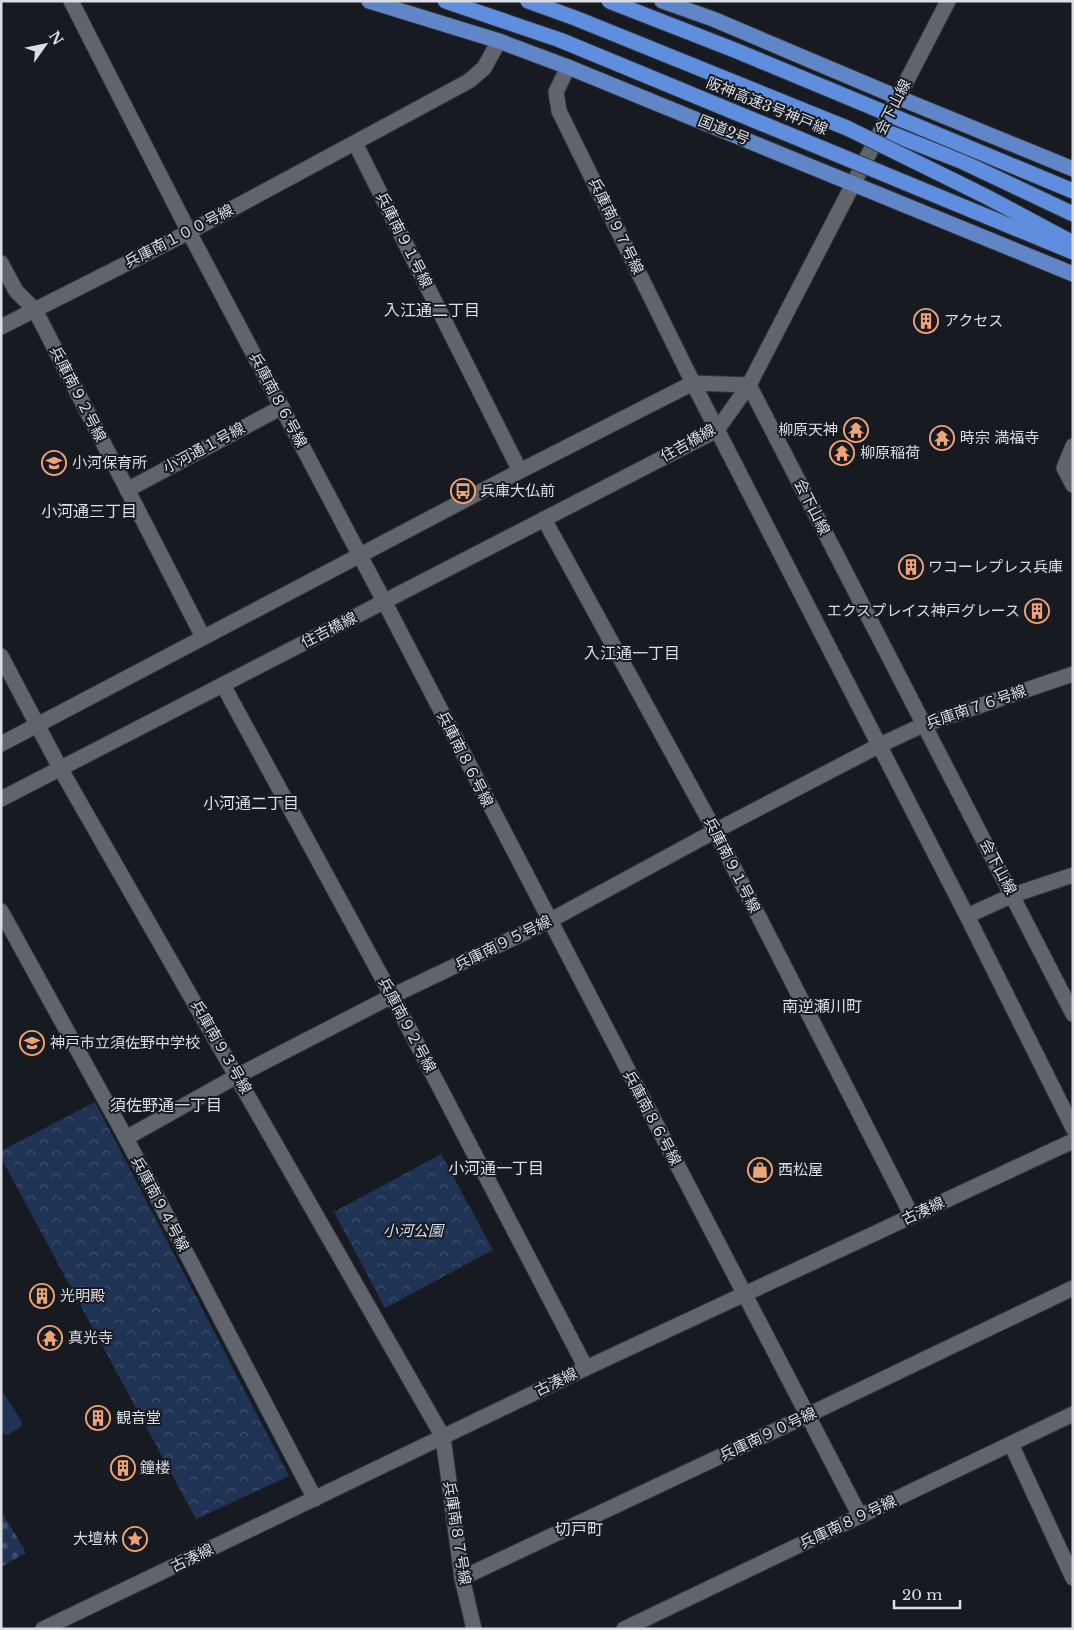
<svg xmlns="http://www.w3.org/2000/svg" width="1074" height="1630" font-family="'Libre Baskerville','Noto Sans JP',serif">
<defs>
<pattern id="forest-crowns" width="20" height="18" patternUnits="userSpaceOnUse" patternTransform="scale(1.25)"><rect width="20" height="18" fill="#1f3355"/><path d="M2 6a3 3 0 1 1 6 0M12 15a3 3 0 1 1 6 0" fill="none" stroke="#3f506d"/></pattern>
<pattern id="cemetery-stones" width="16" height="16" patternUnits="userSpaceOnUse" patternTransform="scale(1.25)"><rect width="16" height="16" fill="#1f3355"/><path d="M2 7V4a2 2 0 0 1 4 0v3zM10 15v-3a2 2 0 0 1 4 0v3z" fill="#3f506d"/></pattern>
</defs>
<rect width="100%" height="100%" fill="#171b21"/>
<path fill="#1f3355" d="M1 1389 22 1422V1426L8 1435 4 1434 1 1430Z"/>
<g fill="url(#forest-crowns)">
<path d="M95 1102 289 1476 196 1519 1 1158V1151Z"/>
<path d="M441 1154 493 1250 385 1308 334 1212Z"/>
</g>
<path fill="url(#cemetery-stones)" d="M1 1510 26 1553 1 1567Z"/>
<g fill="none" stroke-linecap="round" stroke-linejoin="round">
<defs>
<g id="minor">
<path d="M71 1 189 232 384 601 860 1516"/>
<path d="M568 67 556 92 559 111 693 383"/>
<path d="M355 143 520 471"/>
<path d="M1 263 16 291 35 310 203 637"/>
<path d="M1 327 189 232 469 81 484 68 499 41"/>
<path d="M1073 446 1064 468 1073 485"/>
<path d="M127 490 282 407"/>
<path d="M544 519 715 831 912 1216"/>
<path d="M1 656 60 768 443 1437 462 1578 474 1629"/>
<path d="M223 685 392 996 586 1368"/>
<path d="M1 911 126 1138 315 1499"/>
<path d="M967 916 1013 895 1073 875"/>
<path d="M126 1138 237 1076 392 996 549 921 715 831 880 745 923 725 1073 674"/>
<path d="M1011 1444 1073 1578"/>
<path d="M462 1578 808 1415 1073 1288"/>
<path d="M624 1629 1073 1414"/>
</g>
<g id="tertiary">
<path d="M693 383 967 916 1073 1128"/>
<path d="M749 385 1073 1014"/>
<path d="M1 744 520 471 693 383 749 385"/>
<path d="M1 799 717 430 749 385 948 1"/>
<path d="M43 1629 586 1368 1073 1141"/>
</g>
<g id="trunk">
<path d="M369 1 499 41 568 67 1073 274"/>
<path d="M662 1 713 19 897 97 1073 169"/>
</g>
<g id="motorway">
<path d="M528 1 575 18 847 128"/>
<path d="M882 130 961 161 1073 214"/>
</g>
</defs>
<use href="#minor" stroke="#33363b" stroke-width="17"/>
<use href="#tertiary" stroke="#33363b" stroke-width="17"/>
<use href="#trunk" stroke="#33363b" stroke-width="17"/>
<use href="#motorway" stroke="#33363b" stroke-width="17"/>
<use href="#minor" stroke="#60646c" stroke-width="15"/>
<use href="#tertiary" stroke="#60646c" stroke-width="15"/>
<use href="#trunk" stroke="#6086c7" stroke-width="15"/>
<use href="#motorway" stroke="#608ede" stroke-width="15"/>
<defs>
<g id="motorway-bridge">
<path d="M445 1 560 40 1073 252"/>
<path d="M609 1 737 51 1073 191"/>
<path d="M847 128 987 197 1071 242"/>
</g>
</defs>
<use href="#motorway-bridge" stroke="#33363b" stroke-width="17" stroke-linecap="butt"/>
<use href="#motorway-bridge" stroke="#608ede" stroke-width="15"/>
</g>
<defs>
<symbol id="building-ring" viewBox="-11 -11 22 22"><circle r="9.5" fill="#171b21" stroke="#efa376" stroke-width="1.5"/><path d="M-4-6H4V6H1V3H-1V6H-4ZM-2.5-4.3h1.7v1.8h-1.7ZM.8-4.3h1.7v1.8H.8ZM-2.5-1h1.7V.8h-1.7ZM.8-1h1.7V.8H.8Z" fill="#efa376"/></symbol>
<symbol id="temple-ring" viewBox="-11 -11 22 22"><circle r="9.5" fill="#171b21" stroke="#efa376" stroke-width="1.5"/><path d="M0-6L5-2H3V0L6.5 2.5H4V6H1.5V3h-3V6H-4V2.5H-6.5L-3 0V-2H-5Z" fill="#efa376"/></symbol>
<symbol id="school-ring" viewBox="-11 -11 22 22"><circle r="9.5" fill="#171b21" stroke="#efa376" stroke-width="1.5"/><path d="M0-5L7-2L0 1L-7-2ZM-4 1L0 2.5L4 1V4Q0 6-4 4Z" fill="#efa376"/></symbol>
<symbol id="bus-ring" viewBox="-11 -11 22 22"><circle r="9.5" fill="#171b21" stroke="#efa376" stroke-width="1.5"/><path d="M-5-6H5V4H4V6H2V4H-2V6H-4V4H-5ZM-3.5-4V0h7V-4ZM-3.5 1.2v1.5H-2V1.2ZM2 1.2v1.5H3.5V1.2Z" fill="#efa376"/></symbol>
<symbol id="shop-ring" viewBox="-11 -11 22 22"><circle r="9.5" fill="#171b21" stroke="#efa376" stroke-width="1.5"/><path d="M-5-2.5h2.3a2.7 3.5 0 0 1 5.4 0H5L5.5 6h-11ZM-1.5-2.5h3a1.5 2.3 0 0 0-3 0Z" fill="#efa376"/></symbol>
<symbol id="sight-ring" viewBox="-11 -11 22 22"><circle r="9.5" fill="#171b21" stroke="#efa376" stroke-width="1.5"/><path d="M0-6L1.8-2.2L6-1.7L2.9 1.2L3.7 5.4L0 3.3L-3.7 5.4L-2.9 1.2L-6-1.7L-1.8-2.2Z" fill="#efa376"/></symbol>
</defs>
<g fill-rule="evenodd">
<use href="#building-ring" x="912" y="307" width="28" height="28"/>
<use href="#temple-ring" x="842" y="416" width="28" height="28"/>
<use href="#temple-ring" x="928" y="424" width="28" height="28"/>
<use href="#temple-ring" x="828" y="439" width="28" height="28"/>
<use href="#school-ring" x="40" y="449" width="28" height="28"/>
<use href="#bus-ring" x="449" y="477" width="28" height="28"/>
<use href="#building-ring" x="897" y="553" width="28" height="28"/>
<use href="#building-ring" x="1023" y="597" width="28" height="28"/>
<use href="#school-ring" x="18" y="1029" width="28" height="28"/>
<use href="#shop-ring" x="746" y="1156" width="28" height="28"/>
<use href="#building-ring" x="28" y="1282" width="28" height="28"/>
<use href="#temple-ring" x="36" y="1324" width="28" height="28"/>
<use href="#building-ring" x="84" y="1404" width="28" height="28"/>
<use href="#building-ring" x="109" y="1454" width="28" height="28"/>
<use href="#sight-ring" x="121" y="1525" width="28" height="28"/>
</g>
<g text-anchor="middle" stroke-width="4" stroke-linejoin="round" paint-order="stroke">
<g font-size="15" fill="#dbdee3" stroke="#171b21">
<text transform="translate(767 106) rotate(22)" y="5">阪神高速3号神戸線</text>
<text transform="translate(893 107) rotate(-63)" y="5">会下山線</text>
<text transform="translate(724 130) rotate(22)" y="5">国道2号</text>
<text transform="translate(616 226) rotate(64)" y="5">兵庫南９７号線</text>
<text transform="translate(179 236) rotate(-27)" y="5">兵庫南１００号線</text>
<text transform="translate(404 240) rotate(63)" y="5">兵庫南９１号線</text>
<text transform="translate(78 394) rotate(63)" y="5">兵庫南９２号線</text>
<text transform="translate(278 400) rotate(62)" y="5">兵庫南８６号線</text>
<text transform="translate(688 443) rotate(-29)" y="5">住吉橋線</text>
<text transform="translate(204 448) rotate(-28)" y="5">小河通１号線</text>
<text transform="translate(812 507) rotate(63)" y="5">会下山線</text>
<text transform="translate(329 630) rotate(-27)" y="5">住吉橋線</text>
<text transform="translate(976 707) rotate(-19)" y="5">兵庫南７６号線</text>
<text transform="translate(465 759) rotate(63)" y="5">兵庫南８６号線</text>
<text transform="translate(732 865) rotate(63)" y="5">兵庫南９１号線</text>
<text transform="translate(998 867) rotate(62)" y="5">会下山線</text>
<text transform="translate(503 943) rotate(-26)" y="5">兵庫南９５号線</text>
<text transform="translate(407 1025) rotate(62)" y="5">兵庫南９２号線</text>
<text transform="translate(221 1047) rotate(60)" y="5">兵庫南９３号線</text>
<text transform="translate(652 1118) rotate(62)" y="5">兵庫南８６号線</text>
<text transform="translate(160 1204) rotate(62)" y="5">兵庫南９４号線</text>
<text transform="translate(923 1211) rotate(-25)" y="5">古湊線</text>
<text transform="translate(556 1382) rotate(-26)" y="5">古湊線</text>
<text transform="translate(768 1434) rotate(-25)" y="5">兵庫南９０号線</text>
<text transform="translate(848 1522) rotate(-25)" y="5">兵庫南８９号線</text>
<text transform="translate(457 1533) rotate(81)" y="5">兵庫南８７号線</text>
<text transform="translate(192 1558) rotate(-26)" y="5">古湊線</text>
</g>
<g font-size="15" fill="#dbdee3" stroke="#171b21" text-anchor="start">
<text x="944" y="326">アクセス</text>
<text x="838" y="435" text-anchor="end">柳原天神</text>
<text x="960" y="443">時宗 満福寺</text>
<text x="860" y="458">柳原稲荷</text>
<text x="72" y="468">小河保育所</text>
<text x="480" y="496">兵庫大仏前</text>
<text x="928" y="572">ワコーレプレス兵庫</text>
<text x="1020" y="616" text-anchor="end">エクスプレイス神戸グレース</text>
<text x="50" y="1048">神戸市立須佐野中学校</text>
<text x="778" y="1175">西松屋</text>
<text x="60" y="1301">光明殿</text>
<text x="68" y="1343">真光寺</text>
<text x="116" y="1423">観音堂</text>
<text x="140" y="1473">鐘楼</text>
<text x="118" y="1544" text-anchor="end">大壇林</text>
</g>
<g font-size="15" font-style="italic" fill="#d4deef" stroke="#171b21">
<text x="413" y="1236">小河公園</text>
</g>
<g font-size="16" fill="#dbdee3" stroke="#171b21">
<text x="432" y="316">入江通二丁目</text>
<text x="89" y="517">小河通三丁目</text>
<text x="632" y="659">入江通一丁目</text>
<text x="251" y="809">小河通二丁目</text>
<text x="822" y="1012">南逆瀬川町</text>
<text x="166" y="1111">須佐野通一丁目</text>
<text x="496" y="1174">小河通一丁目</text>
<text x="579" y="1535">切戸町</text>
</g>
</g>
<rect width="1074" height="1630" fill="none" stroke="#dbdee3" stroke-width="5"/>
<g transform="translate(45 45) rotate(57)" stroke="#171b21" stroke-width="4" paint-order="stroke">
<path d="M0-4L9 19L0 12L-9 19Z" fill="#dbdee3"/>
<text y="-8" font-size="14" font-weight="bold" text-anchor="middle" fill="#dbdee3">N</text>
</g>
<path d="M894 1600v8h66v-8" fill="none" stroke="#dbdee3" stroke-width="2.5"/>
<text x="902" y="1600" font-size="15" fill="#dbdee3" stroke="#171b21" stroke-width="4" paint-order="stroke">20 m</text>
</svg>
